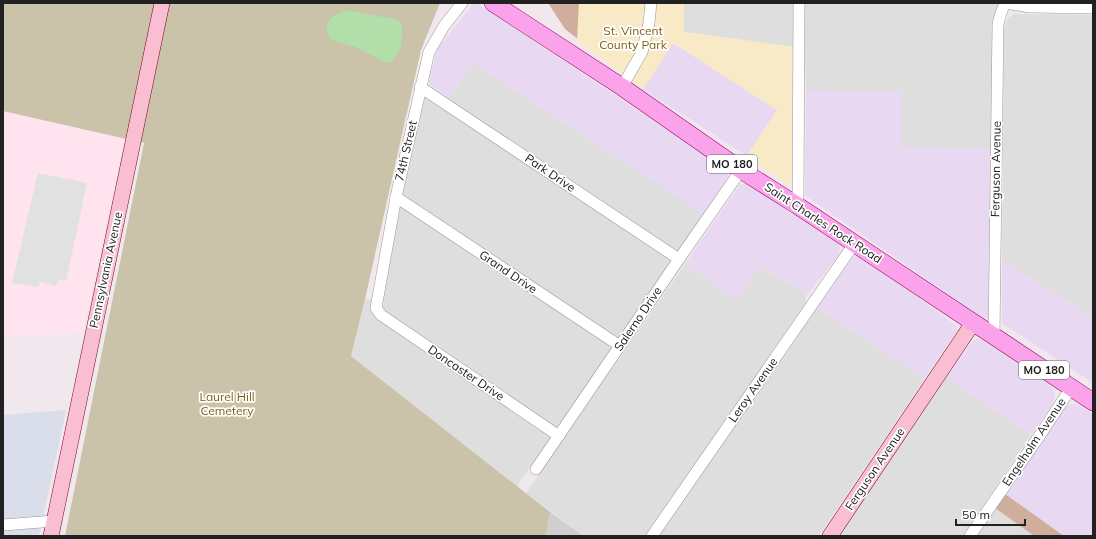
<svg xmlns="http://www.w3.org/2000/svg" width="1096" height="539" font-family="Mulish,sans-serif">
<rect width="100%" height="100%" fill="#f1e8ee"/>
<g fill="#dfdedf">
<path d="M684 3H1001L993 149 901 147V92L806 91 805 47H795L684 32Z"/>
<path d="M1014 14 1093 15V317L1002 261 1004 28 1008 18Z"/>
<path d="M473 63 704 214 517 486 351 356 365 299 381 301 422 101 425 98 441 108Z"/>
<path d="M685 264 737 299 761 266 807 295 805 300 925 378 819 536H583L526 493Z"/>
<path d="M946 378 1031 435 963 536H838Z"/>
<path d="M995 508 1034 536H976Z"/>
</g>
<g fill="#e9d8f1">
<path d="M477 3 729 171 728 177 704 214 473 63 448 98 429 84V79L438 48 473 4Z"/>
<path d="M673 43 777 110 747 156 643 89Z"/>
<path d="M806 91 902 92 901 147 993 149 989 318 985 319 807 197 805 194Z"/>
<path d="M743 183 748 184 838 244 840 248 839 255 807 295 762 266 737 300 685 264 739 186Z"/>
<path d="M857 255 862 257 957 326 958 330 955 334 925 378 817 308 853 257Z"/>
<path d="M1002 261 1093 317V383L1002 323Z"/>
<path d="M977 339H981L1052 387 1054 390 1055 396 1053 404 1031 435 946 378 974 340Z"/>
<path d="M1074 404 1079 405 1093 414V536H1064L1005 494 1063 408 1068 405Z"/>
</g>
<path fill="#daddea" d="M66 410 39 536H3V415Z"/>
<path fill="#ffe3ee" d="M3 111 125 138 83 333 3 337Z"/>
<path fill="#cfcfcf" d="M550 512 583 536H546Z"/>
<g fill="#d0ae9d">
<path d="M548 3H630L601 57 565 29Z"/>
<path d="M1005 494 1064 536H1034L995 508Z"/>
</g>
<path fill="#cac3a9" d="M3 3H440L421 50 365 299 351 356 550 512 546 536H65L144 143 3 111Z"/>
<path fill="#f9eac7" d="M579 3H684V32L795 47 794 179 791 184 788 185 747 156 777 110 673 43 643 89 577 41Z"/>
<path fill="#e1e1e1" d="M38 173 87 183 66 281 58 280 56 286 40 282 38 287 12 283Z"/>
<path fill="#b1dea9" d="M345 11C357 11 366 14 377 16 385 18 394 17 401 22 404 36 402 55 389 63L385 62 355 47 334 41 330 38 326 29 328 22 335 15Z"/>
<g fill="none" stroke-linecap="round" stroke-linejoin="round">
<defs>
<g id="street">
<path d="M462 3 444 26 429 52 396 197 376 308 381 315 559 436"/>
<path d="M1005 3 1030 7 1093 8"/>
<path d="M420 87 679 259"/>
<path d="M622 87 642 52 649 23 651 3"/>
<path d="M396 197 620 346"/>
<path d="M798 206 799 3"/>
<path d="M994 337 998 24 1001 13 1005 3"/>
<path d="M536 469 679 259 741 170"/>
<path d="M3 525 54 521"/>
<path d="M652 536 854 244"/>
<path d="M970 536 1040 435 1071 388"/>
</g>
<g id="secondary">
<path d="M51 536 162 3"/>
<path d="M830 536 973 323"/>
</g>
<path id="primary" d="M493 3 622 87 741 170 798 206 1093 402"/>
</defs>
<use href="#street" stroke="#989898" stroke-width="12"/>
<use href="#secondary" stroke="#7a0725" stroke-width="16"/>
<use href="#primary" stroke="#9c026e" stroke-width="18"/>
<use href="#street" stroke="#fff" stroke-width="11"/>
<use href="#secondary" stroke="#f9bed1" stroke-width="15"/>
<use href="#primary" stroke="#fba3ea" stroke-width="17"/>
</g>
<g text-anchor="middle" stroke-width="3.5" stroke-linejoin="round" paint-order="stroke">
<g fill="#fff" stroke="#646464" stroke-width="1">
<rect x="707" y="155" width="50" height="18" rx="3"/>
<rect x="1019" y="361" width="50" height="18" rx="3"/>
</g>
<g font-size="11" font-weight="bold" fill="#212121">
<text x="732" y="168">MO 180</text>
<text x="1044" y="374">MO 180</text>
</g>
<g font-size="12" fill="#815f0d" stroke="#fff">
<text x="633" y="35">St. Vincent<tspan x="633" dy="14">County Park</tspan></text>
<text x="227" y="401">Laurel Hill<tspan x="227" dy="14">Cemetery</tspan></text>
</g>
<g font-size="12" fill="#212121" stroke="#fff">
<text transform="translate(406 151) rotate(-77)" y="4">74th Street</text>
<text transform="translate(996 169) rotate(-89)" y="4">Ferguson Avenue</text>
<text transform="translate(550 173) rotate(34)" y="4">Park Drive</text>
<text transform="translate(823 223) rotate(33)" y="4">Saint Charles Rock Road</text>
<text transform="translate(106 270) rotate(-78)" y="4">Pennsylvania Avenue</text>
<text transform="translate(508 272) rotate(34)" y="4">Grand Drive</text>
<text transform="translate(638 319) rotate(-56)" y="4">Salerno Drive</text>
<text transform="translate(466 373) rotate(34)" y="4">Doncaster Drive</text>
<text transform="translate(753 390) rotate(-55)" y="4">Leroy Avenue</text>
<text transform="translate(1034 442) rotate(-56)" y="4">Engelholm Avenue</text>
<text transform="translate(875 469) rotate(-56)" y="4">Ferguson Avenue</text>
</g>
</g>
<rect width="1096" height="539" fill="none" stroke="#212121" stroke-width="8"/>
<path d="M956 519v6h69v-6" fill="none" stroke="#212121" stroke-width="2"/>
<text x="962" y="519" font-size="12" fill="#212121" stroke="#ffffff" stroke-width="3" paint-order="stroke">50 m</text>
</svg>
